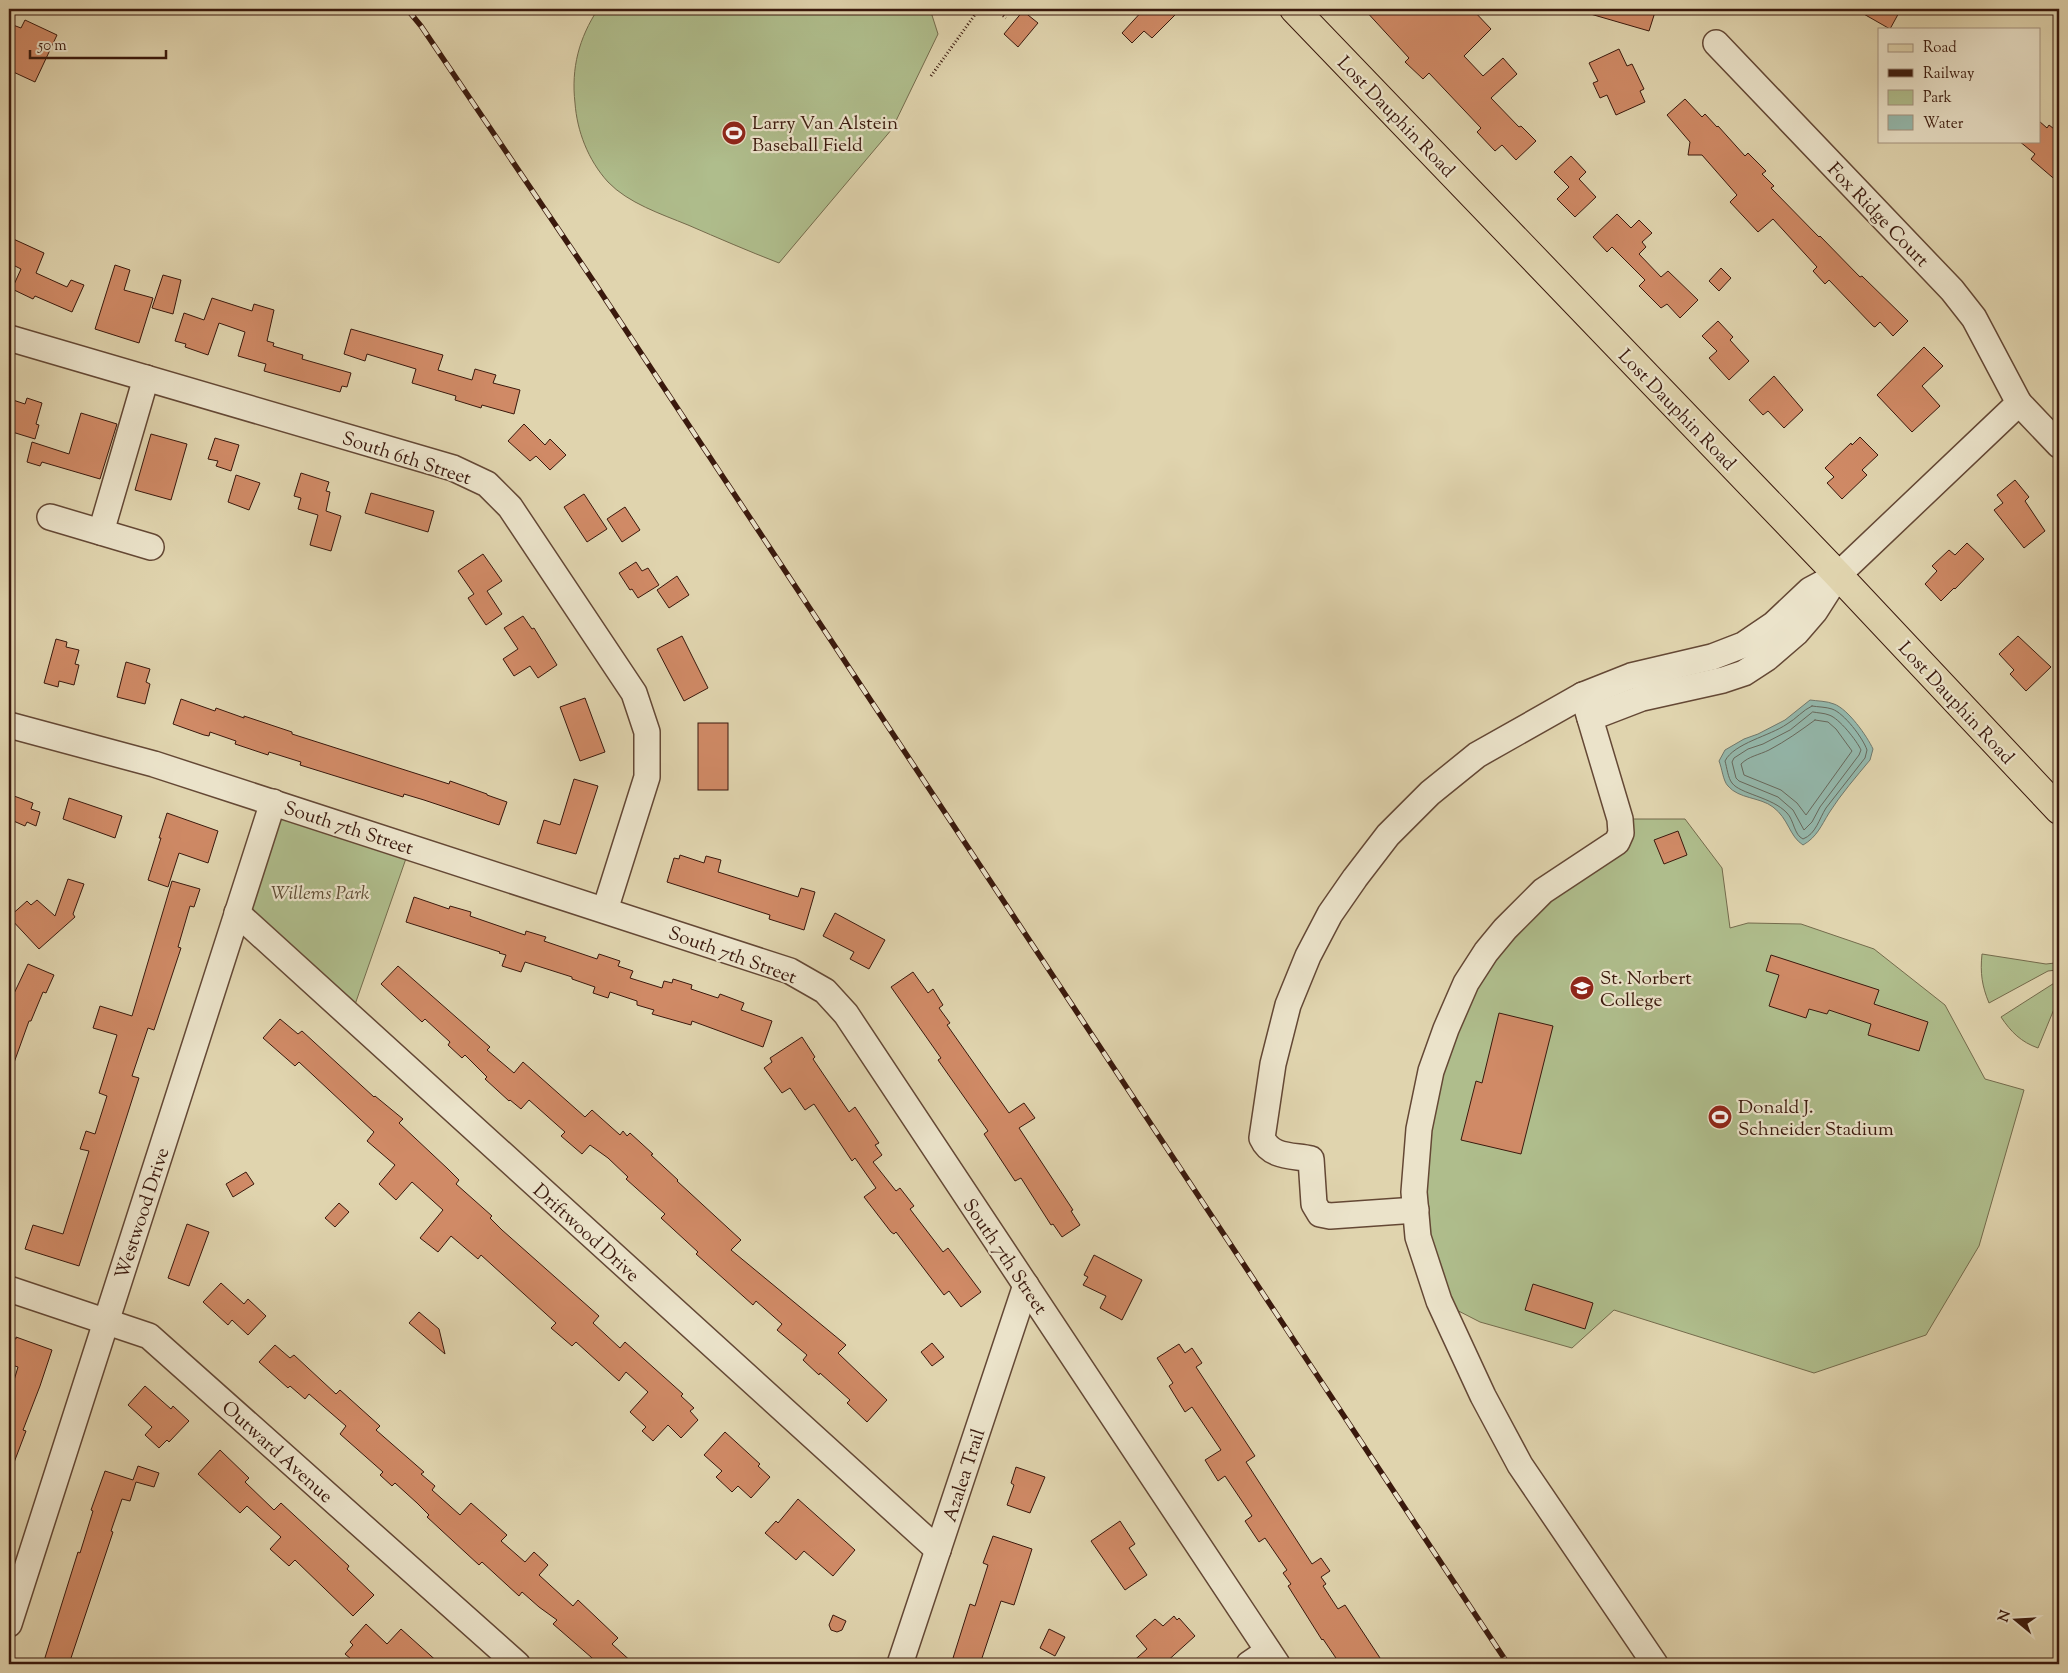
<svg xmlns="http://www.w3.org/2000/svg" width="2068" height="1673" font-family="'Sorts Mill Goudy',serif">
<rect width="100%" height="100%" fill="#e0d4ae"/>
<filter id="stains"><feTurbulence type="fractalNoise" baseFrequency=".004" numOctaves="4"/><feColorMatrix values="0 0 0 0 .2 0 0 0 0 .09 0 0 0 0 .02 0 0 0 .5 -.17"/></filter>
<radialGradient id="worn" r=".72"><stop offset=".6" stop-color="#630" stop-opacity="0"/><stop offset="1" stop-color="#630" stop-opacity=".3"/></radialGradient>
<g fill="#afbd8c" stroke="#746b4c">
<path d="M598 9H930L938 34 892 129 779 263C748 251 718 238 688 225 661 214 628 203 608 182 588 160 577 131 575 103 571 68 579 38 598 9Z"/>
<path d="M273 802 410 847 351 1016 237 913Z"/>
<path d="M1620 819H1685L1722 868 1730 928 1748 923 1801 924 1874 949 1945 1005 1985 1079 2024 1090 1979 1246 1926 1335 1814 1373 1614 1310 1572 1348 1480 1322 1439 1301 1418 1144 1473 971 1595 857Z"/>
<path d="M1982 954 2046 964 2055 963 2057 970 2048 971 1989 1003C1982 986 1980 973 1982 954Z"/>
<path d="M2059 980V997L2038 1048C2021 1042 2011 1032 2001 1017Z"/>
</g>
<path fill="#94b8ac" stroke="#70786c" d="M1810 700C1817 701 1827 701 1834 704 1848 709 1867 736 1873 749L1870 760C1856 777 1841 794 1829 813 1821 826 1817 837 1803 845 1789 836 1789 819 1773 807 1760 797 1739 799 1728 786 1723 781 1722 768 1719 761L1725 750 1744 739 1758 734 1785 720Z"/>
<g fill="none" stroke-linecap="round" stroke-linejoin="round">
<g stroke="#67685c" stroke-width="1">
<path d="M1812 706C1818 707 1826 707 1832 709 1844 713 1863 738 1867 750L1865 758C1852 775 1839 791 1826 808 1819 819 1816 834 1803 839 1794 835 1794 820 1787 813 1772 797 1740 794 1732 783 1728 778 1727 768 1725 761 1734 743 1770 736 1787 724 1796 719 1803 710 1812 706Z"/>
<path d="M1813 712C1818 713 1824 713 1829 715 1839 718 1857 741 1861 750L1859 755 1820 807 1812 822 1804 830 1793 810 1778 797 1739 781 1736 778 1732 762 1734 758 1748 749 1763 744 1790 730Z"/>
<path d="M1815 720 1828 722 1836 729 1852 751 1806 815 1797 803 1781 790 1744 775 1741 764C1749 756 1759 755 1769 750 1786 741 1800 731 1815 720Z"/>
</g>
</g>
<g fill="#d08a66" stroke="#3a190d">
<path d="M1144 9H1181L1152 38 1144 31 1132 43 1122 33Z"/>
<path d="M1364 9H1472L1491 29 1464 56 1483 76 1503 58 1517 74 1491 98 1519 127 1521 126 1536 141 1516 160 1502 145 1495 151 1477 132 1481 128 1429 73 1423 79 1405 62 1409 58Z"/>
<path d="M1588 9H1656L1649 31 1587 13Z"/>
<path d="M1855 9H1901L1890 29Z"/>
<path d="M1023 11 1038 23 1018 47 1004 34Z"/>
<path d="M25 20 57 35 35 82 9 70V36L13 25 21 28Z"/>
<path d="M1619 49 1627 66 1632 64 1644 89 1640 91 1645 102 1616 115 1607 95 1600 98 1593 83 1598 81 1589 63Z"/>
<path d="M1685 99 1702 117 1705 114 1717 127 1718 126 1745 156 1748 153 1766 171 1762 174 1774 186 1771 188 1819 237 1820 236 1860 277 1862 276 1908 321 1893 336 1880 322 1875 327 1873 326 1829 280 1825 284 1813 271 1817 267 1773 219 1758 232 1730 202 1737 195 1702 155H1688L1690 142 1667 115Z"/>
<path d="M2039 121 2047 128 2049 125 2058 132 2059 135V183L2031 159 2035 154 2019 141H2039Z"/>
<path d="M1571 156 1586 172 1579 179 1596 197 1575 217 1557 199 1569 187 1554 172Z"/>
<path d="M1617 214 1631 228 1639 220 1652 233 1642 242 1646 247 1639 254 1661 277 1668 271 1698 300 1680 318 1667 304 1661 308 1639 286 1645 280 1612 247 1607 252 1593 237Z"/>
<path d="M9 237 44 253 36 273 67 287 71 280 84 285 72 312 35 296 33 299 12 289 21 269 9 263Z"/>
<path d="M115 265 130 270 124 290 153 298 139 343 95 329Z"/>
<path d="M1721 268 1731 278 1719 291 1709 281Z"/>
<path d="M163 275 181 280 173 314 152 308Z"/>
<path d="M212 298 252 311 254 304 274 310 267 341 274 343 273 346 303 355 302 359 351 373 347 387 342 386 340 392 264 371 266 364 238 356 245 332 219 323 208 355 185 347 186 344 175 341 184 313 204 320Z"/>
<path d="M1718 321 1733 337 1730 340 1749 361 1729 380 1709 358 1717 351 1702 336Z"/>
<path d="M351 329 443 355 438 370 472 380 475 369 496 375 493 383 520 390 514 414 482 405 481 408 455 400 456 396 412 383 416 369 367 354 365 361 344 354Z"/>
<path d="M1924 347 1943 366 1922 386 1940 406 1912 432 1877 395Z"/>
<path d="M1774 376 1803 410 1784 428 1768 411 1763 415 1749 400Z"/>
<path d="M27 398 42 403 36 424 39 425 35 439 9 431V415L13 400 25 404Z"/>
<path d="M81 413 117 424 100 479 42 462 40 466 27 462 32 442 69 454Z"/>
<path d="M524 424 545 445 550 439 566 455 550 470 536 456 530 461 508 441Z"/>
<path d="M151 434 187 444 171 500 135 490Z"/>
<path d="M1860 437 1878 455 1862 470 1867 475 1842 499 1827 483 1834 477 1825 468 1851 443 1852 445Z"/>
<path d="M215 438 239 445 231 471 216 466 218 461 208 459Z"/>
<path d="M301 473 329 482 326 491 330 492 326 511 341 516 331 551 310 545 318 515 298 509 301 498 294 496Z"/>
<path d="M236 475 260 483 249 510 228 502Z"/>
<path d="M2015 480 2029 497 2025 501 2045 531 2024 548 1994 510 2003 503 1997 495Z"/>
<path d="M371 493 434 511 428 532 365 513Z"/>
<path d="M584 494 607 529 587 542 564 507Z"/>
<path d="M625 507 640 530 622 542 607 519Z"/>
<path d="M1967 543 1984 559 1955 589 1954 588 1941 601 1925 584 1937 571 1932 566 1949 550 1955 555Z"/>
<path d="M483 554 502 581 487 591 502 614 486 625 468 598 474 594 458 571Z"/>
<path d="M636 562 642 571 648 568 659 585 638 598 632 589 630 590 619 573Z"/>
<path d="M677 576 689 595 669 608 657 590Z"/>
<path d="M523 616 532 629 534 628 557 665 538 678 530 666 514 676 503 659 518 649 504 628Z"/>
<path d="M682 636 708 688 684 701 657 649Z"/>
<path d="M2018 636 2051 667 2026 691 2010 674 2014 670 1999 654Z"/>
<path d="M56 639 67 642 66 647 79 650 75 664 79 665 74 685 59 681 58 687 44 683Z"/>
<path d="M126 662 150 669 146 682 150 684 145 704 117 697Z"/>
<path d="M585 698 605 752 580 761 560 707Z"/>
<path d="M181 699 215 711 216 708 244 718V716L292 732V734L449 784 450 781 487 794V795L507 802 499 825 424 800 404 794 403 797 300 765 301 762 269 752 268 755 235 744 236 741 210 732 209 736 204 735 173 724Z"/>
<rect x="698" y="723" width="30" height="67"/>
<path d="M574 779 598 786 576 854 537 843 544 820 560 825Z"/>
<path d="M14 796 33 803 31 809 40 812 36 826 27 822 25 826 9 819V797L13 799Z"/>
<path d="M69 798 122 816 115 838 63 819Z"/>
<path d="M167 813 218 831 208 863 179 853 168 887 148 880 161 838H159Z"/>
<path d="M1678 831 1687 855 1664 864 1654 840Z"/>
<path d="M680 855 704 863 706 856 721 860 718 872 798 897 801 888 815 892 804 930 769 919 770 915 667 882 674 858 679 859Z"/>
<path d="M68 879 84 884 73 914 75 917 39 949 9 917 27 901 31 905 37 900 55 916Z"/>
<path d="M172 881 200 889 194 907 190 906 178 947 181 948 154 1030 148 1028 132 1076 139 1078 79 1266 25 1249 33 1225 63 1234 89 1151 80 1149 86 1131 95 1134 107 1096 99 1093 117 1035 93 1028 100 1006 132 1016Z"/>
<path d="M414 897 449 909 450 906 471 912 470 916 525 935 526 931 546 937 544 941 597 959 599 954 620 961 618 966 633 971 630 978 662 988 664 981 672 983 673 979 692 985 691 989 718 998 720 994 744 1003 741 1010 772 1021 763 1047 692 1021 691 1025 652 1014 654 1010 637 1005V1001L610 992 608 998 593 993 595 987 572 979V977L525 962 521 972 502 966 506 955 499 953 500 952 406 922Z"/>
<path d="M835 913 885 940 869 969 850 959 854 952 823 936Z"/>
<path d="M1771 955 1879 990 1874 1004 1928 1022 1919 1051 1868 1035 1871 1024 1829 1010 1827 1014 1809 1009 1806 1018 1769 1006 1779 975 1766 971Z"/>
<path d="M28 964 54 975 46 993 43 992 31 1021H29L11 1071H9V1004Z"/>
<path d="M398 966 490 1047 487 1050 514 1073 523 1062 585 1117 592 1110 620 1135 623 1131 627 1136 630 1133 653 1154 651 1155 678 1180 677 1181 741 1240 731 1250 846 1345 838 1353 887 1400 867 1422 847 1403 850 1400 820 1373 819 1375 803 1360 807 1355 777 1330 782 1324 756 1301 753 1305 696 1254 698 1252 661 1218 665 1214 626 1179 628 1177 608 1158 590 1145 582 1154 561 1136 565 1132 529 1100 521 1109 510 1100 509 1101 485 1079 487 1077 465 1055 462 1058 448 1045 450 1042 425 1019 422 1022 381 984Z"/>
<path d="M913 972 928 993 933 989 943 1005 939 1008 950 1023 947 1025 1009 1113 1024 1103 1035 1118 1019 1128 1073 1210 1071 1211 1080 1225 1062 1237 1053 1224 1051 1225 1021 1178 1015 1181 984 1134 988 1131 938 1060 941 1058 891 987Z"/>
<path d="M1499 1013 1553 1026 1521 1154 1461 1140 1476 1081 1482 1083Z"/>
<path d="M280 1019 298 1034 302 1031 374 1097 375 1096 403 1119 399 1123 448 1169 459 1180 456 1184 492 1216 490 1218 502 1230 599 1316 593 1323 620 1348 625 1342 683 1394 681 1396 694 1408 690 1411 698 1420 681 1438 668 1425 653 1441 642 1431 646 1427 630 1412 648 1392 626 1372 619 1381 576 1342 572 1346 551 1328 556 1323 481 1255 478 1259 451 1236 438 1252 420 1238 443 1210 412 1182 396 1200 379 1184 395 1165 367 1141 374 1132 299 1062 295 1066 263 1038Z"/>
<path d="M802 1037 815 1057 813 1059 849 1112 855 1107 879 1143 875 1145 882 1155 873 1162 896 1191 900 1188 914 1206 910 1209 943 1252 948 1248 981 1292 961 1307 949 1291 944 1295 896 1232 894 1234 891 1232 864 1197 876 1188 855 1158 852 1161 814 1104 805 1110 790 1088 782 1093 764 1068 772 1062 770 1058Z"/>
<path d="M246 1172 254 1184 233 1197 226 1184Z"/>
<path d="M339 1203 349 1212 335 1227 325 1218Z"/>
<path d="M187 1224 209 1232 189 1286 168 1278Z"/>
<path d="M1094 1255 1142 1280 1122 1320 1100 1308 1106 1296 1083 1285 1088 1277 1084 1275Z"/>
<path d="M221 1283 244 1304 248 1299 266 1316 248 1335 232 1320 228 1325 203 1302Z"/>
<path d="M1533 1284 1593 1303 1585 1329 1525 1310Z"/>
<path d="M419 1312 439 1329 445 1354 409 1323Z"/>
<path d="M9 1337 16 1339V1337L52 1350 40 1386 23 1430 26 1431 10 1473H9V1397L18 1367 9 1364Z"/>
<path d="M932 1343 944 1357 932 1366 921 1352Z"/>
<path d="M1179 1344 1185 1353 1192 1348 1202 1363 1196 1367 1255 1456 1246 1462 1312 1564 1321 1558 1330 1571 1321 1577 1326 1584 1323 1586 1338 1609 1345 1605 1384 1664H1340L1323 1639 1322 1640 1288 1586 1291 1584 1283 1573 1287 1570 1265 1538 1259 1542 1245 1521 1252 1516 1225 1476 1218 1481 1205 1460 1221 1450 1192 1407 1185 1412 1169 1386 1173 1383 1157 1358Z"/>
<path d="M275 1345 290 1358 294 1355 336 1394 340 1390 380 1426 376 1430 424 1472 421 1474 435 1486 432 1490 460 1515 471 1503 507 1535 501 1541 525 1562 534 1552 548 1565 539 1575 573 1606 578 1600 618 1638 612 1644 634 1664H599L553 1624 557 1620 539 1607 522 1592 519 1596 482 1562 479 1565 427 1517 429 1515 417 1503 395 1483 392 1486 380 1475 383 1472 340 1434 346 1426 309 1394 305 1399 290 1386 288 1388 259 1362Z"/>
<path d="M145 1386 171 1409 173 1406 189 1421 169 1442 167 1440 159 1448 145 1435 152 1427 128 1405Z"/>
<path d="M725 1432 760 1464 758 1466 770 1477 751 1498 738 1486 732 1492 716 1477 722 1471 704 1455Z"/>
<path d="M220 1450 249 1478 245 1482 274 1510 281 1503 349 1566 347 1569 374 1595 353 1616 295 1560 289 1566 270 1549 281 1537 247 1506 240 1513 198 1474Z"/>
<path d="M138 1466 159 1473 154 1487 136 1482 130 1501 122 1499 111 1531 113 1532 69 1664H43L78 1552 80 1553 93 1511 91 1510 105 1471 133 1480Z"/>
<path d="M1016 1467 1045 1477 1030 1513 1007 1505 1014 1485 1011 1483Z"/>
<path d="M798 1499 855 1550 833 1576 804 1551 796 1560 765 1533 776 1521 778 1523Z"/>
<path d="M1120 1521 1135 1544 1129 1548 1147 1575 1125 1590 1091 1541Z"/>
<path d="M993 1536 1032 1549 1014 1605 1001 1601 980 1664H973L953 1658 970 1604 975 1606 988 1565 983 1563Z"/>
<path d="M833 1615 846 1621 842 1630 837 1632 831 1630 829 1625Z"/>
<path d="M1174 1616 1177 1620 1179 1618 1195 1636 1164 1664H1130L1147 1649 1136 1636 1155 1619 1163 1626Z"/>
<path d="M366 1624 387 1644 401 1629 440 1664H357L345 1654 353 1645 350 1642Z"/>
<path d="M1049 1629 1065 1637 1055 1656 1040 1648Z"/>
</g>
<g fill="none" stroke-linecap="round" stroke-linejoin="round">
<defs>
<g id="minor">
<path d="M9 338 453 468 487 484 510 507 634 693 647 732V777L605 910"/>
<path d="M2019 403 2059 445"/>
<path d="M50 517 151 547"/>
<path d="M101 532 146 378"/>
<path d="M1583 695 1620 819 1621 833 1617 842 1543 891 1505 929 1486 952 1466 983 1446 1029 1431 1071 1419 1129 1414 1192 1418 1237 1439 1301 1483 1396 1520 1465 1655 1664"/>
<path d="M1590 718 1642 698 1723 680 1744 673 1767 658 1796 633 1815 611 1838 575 2019 403 1974 318 1952 290 1716 43"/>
<path d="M9 725 154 764 790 971 825 991 846 1014 1277 1664"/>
<path d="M237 913 938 1550"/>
<path d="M1416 1210 1330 1216 1320 1214 1314 1204 1311 1159C1292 1155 1271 1158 1262 1138L1273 1064 1288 1005 1308 956 1330 914 1355 878 1388 835 1430 793 1477 755 1583 695 1631 676 1712 657 1743 645 1774 624 1810 590 1838 575"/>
<path d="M9 1289 149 1336 517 1664"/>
<path d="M9 1624 273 802"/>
<path d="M900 1664 1026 1285"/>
<path d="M1249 1664 1268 1651"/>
</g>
<path id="major" d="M1294 9 1838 575 2059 810"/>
</defs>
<use href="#minor" stroke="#644835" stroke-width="28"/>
<use href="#major" stroke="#3a190d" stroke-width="30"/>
<g stroke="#3a190d" stroke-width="3" stroke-dasharray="1 2.5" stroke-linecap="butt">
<path d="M995 9 1006 18"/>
<path d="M931 76 979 9"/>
</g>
<use href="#minor" stroke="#ebe3ca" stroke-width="25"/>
<use href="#major" stroke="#e0d4ae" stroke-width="28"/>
<defs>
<path id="rail" d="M407 9 421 26 594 282 1508 1664"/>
</defs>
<use href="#rail" stroke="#3a190d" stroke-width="5.5"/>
<use href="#rail" stroke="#ebe3ca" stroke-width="4" stroke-dasharray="11" stroke-linecap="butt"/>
</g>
<defs>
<symbol id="stadium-disc" viewBox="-11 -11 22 22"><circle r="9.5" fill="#8f2418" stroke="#ebe3ca"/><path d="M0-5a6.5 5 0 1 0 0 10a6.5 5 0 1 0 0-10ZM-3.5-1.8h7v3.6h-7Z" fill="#fff"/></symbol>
<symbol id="university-disc" viewBox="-11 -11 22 22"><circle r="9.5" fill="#8f2418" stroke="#ebe3ca"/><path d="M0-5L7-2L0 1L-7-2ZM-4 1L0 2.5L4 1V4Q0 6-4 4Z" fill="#fff"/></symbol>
</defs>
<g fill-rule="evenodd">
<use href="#stadium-disc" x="720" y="119" width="28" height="28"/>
<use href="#university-disc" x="1568" y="974" width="28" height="28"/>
<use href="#stadium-disc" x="1706" y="1103" width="28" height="28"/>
</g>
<g text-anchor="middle" stroke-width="4.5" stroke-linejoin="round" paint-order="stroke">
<g font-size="19" fill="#3a190d" stroke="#ebe3ca">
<text transform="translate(1397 116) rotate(46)" y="7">Lost Dauphin Road</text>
<text transform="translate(1879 214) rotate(46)" y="7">Fox Ridge Court</text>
<text transform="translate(1678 409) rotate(46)" y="7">Lost Dauphin Road</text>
<text transform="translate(407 457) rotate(18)" y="7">South 6th Street</text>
<text transform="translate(1957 702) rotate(47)" y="7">Lost Dauphin Road</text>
<text transform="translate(349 827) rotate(18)" y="7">South 7th Street</text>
<text transform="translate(733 954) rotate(20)" y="7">South 7th Street</text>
<text transform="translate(141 1213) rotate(-72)" y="7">Westwood Drive</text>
<text transform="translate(587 1232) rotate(42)" y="7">Driftwood Drive</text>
<text transform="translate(1006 1256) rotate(56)" y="7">South 7th Street</text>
<text transform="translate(278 1451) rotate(42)" y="7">Outward Avenue</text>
<text transform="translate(963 1475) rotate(-72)" y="7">Azalea Trail</text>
</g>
<g font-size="19" fill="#3a190d" stroke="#ebe3ca" text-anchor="start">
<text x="752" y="129">Larry Van Alstein<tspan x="752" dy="22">Baseball Field</tspan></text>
<text x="1600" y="984">St. Norbert<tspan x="1600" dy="22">College</tspan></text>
<text x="1738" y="1113">Donald J.<tspan x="1738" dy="22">Schneider Stadium</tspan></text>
</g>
<g font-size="19" font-style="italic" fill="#5d4a33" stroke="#ebe3ca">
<text x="320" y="899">Willems Park</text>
</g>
</g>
<rect width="2068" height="1673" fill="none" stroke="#e0d4ae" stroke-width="30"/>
<rect x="10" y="10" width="2048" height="1653" fill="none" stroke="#3a190d" stroke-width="2.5"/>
<rect x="15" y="15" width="2038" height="1643" fill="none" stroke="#3a190d"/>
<rect x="1878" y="28" width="162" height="115" fill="#ebe3ca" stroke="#a4927e"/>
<rect x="1888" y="44" width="25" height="8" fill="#e0d4ae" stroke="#a4927e"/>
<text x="1923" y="52" font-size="15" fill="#3a190d">Road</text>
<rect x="1888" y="69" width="25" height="8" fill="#3a190d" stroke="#a4927e"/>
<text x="1923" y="78" font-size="15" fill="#3a190d">Railway</text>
<rect x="1888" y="90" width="25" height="15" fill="#afbd8c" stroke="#a4927e"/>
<text x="1923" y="102" font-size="15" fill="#3a190d">Park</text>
<rect x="1888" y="115" width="25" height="15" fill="#94b8ac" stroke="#a4927e"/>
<text x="1923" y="128" font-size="15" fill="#3a190d">Water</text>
<g transform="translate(2016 1620) rotate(288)" stroke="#ebe3ca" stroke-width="4" paint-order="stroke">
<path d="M0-4L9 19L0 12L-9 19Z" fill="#3a190d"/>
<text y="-8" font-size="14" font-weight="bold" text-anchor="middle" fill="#3a190d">N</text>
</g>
<path d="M30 50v8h136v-8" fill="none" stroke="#3a190d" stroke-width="2.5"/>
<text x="38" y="50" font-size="15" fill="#3a190d" stroke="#ebe3ca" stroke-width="4" paint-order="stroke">50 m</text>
<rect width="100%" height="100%" filter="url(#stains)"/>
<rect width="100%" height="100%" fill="url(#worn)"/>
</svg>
